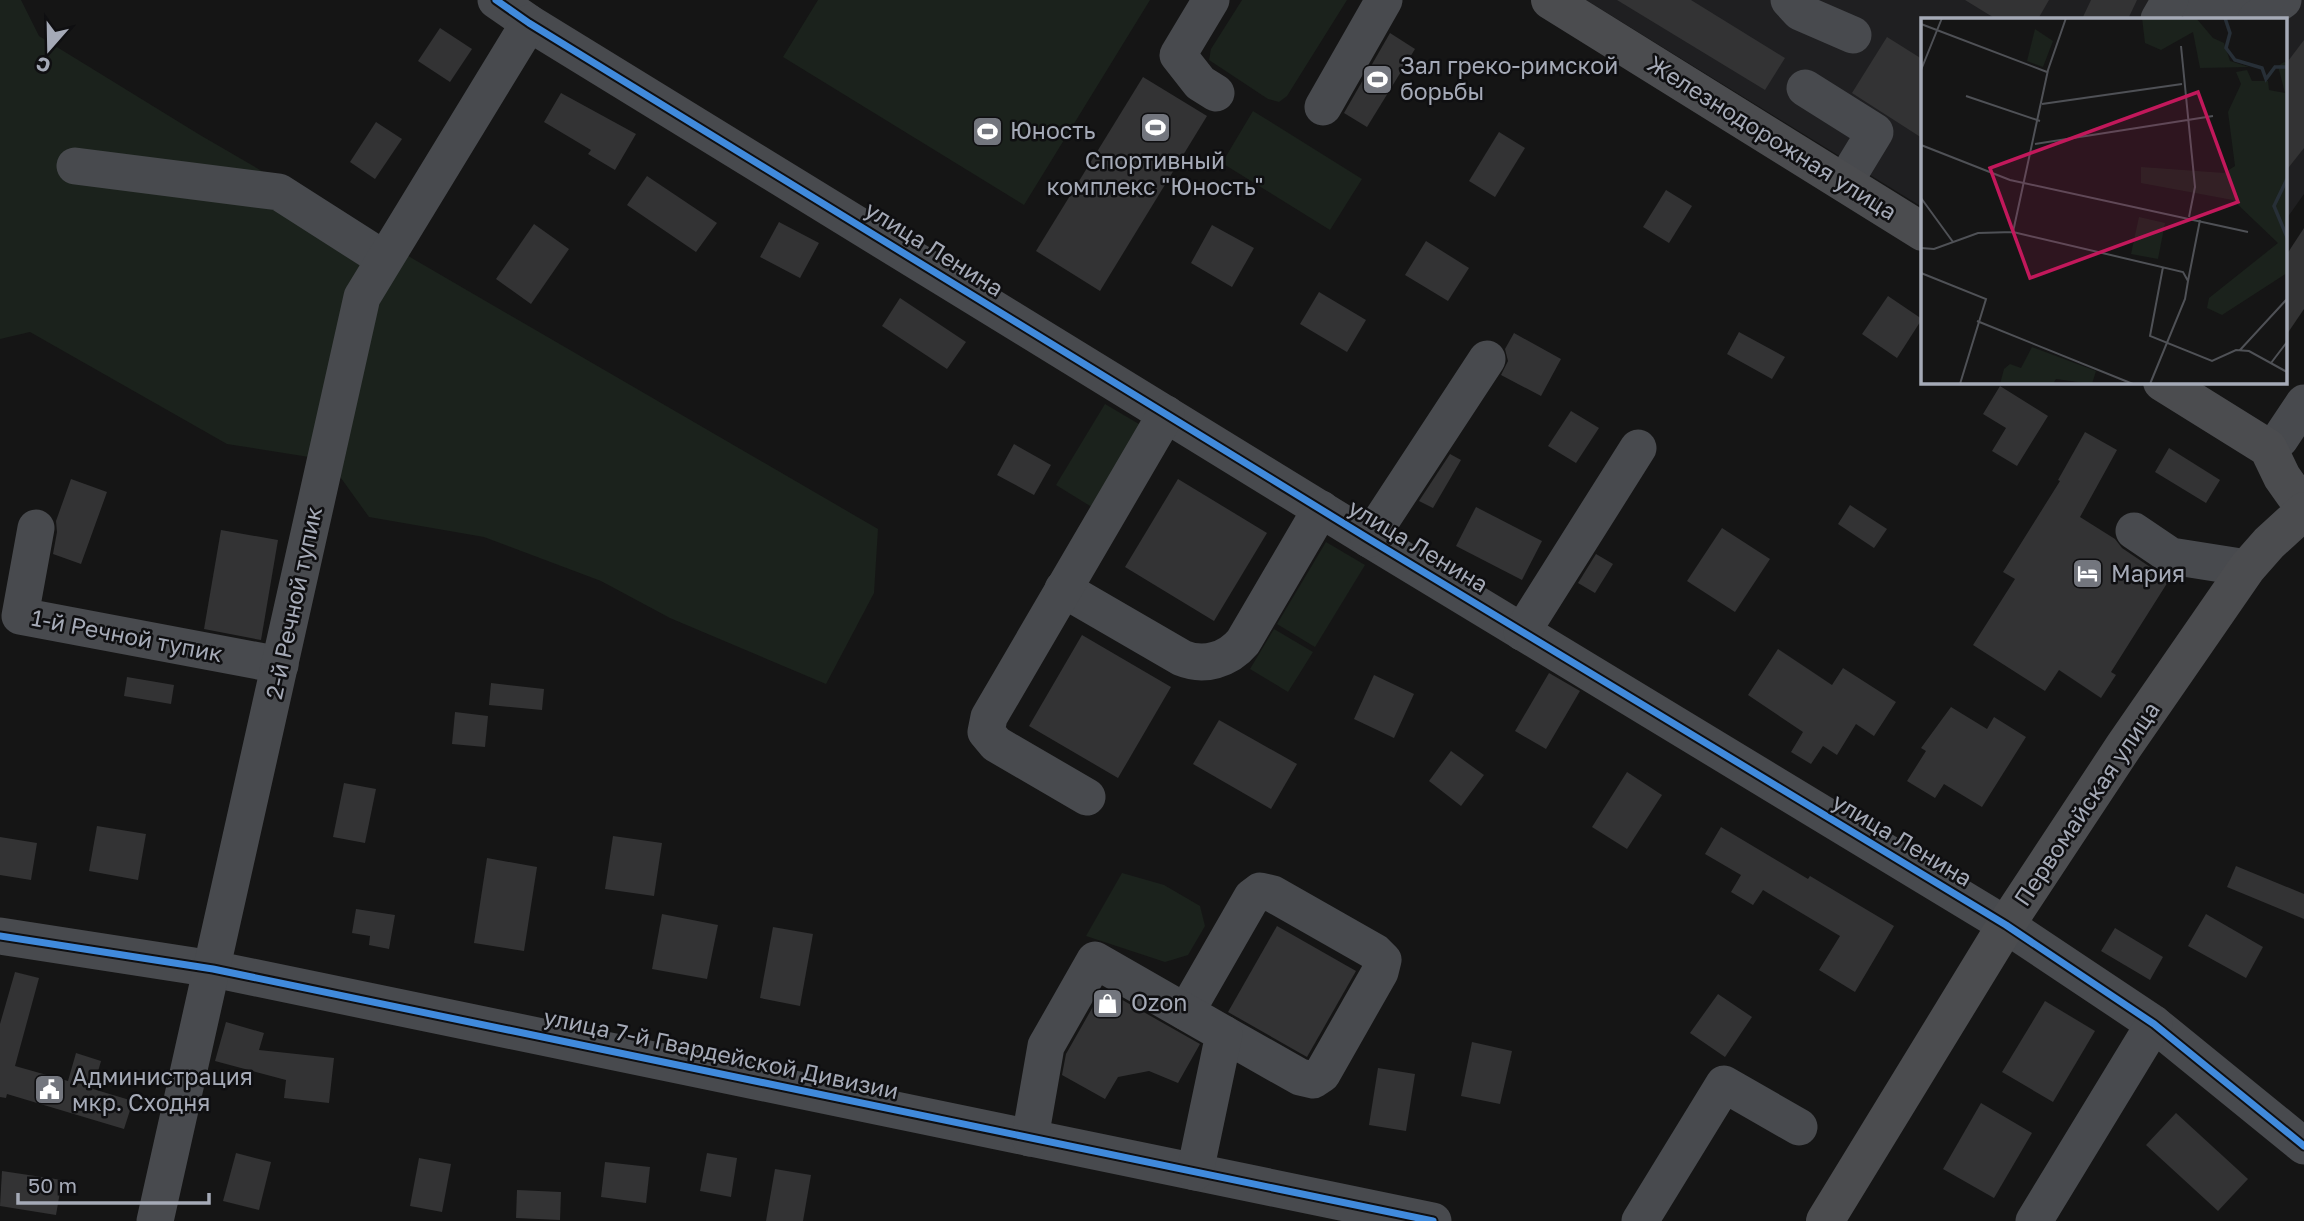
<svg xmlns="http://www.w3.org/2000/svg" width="2304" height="1221" font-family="'Golos Text',sans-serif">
<rect width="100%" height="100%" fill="#151515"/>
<path fill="#1f1f21" d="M1586 0H2304V194L2285 221V19H1923L1922 207Z"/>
<g fill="#1b221c">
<path d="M0 0H21L39 36 200 135 878 529 874 593 826 684 670 618 601 581 484 537 369 517 328 460 227 444 30 332 0 339Z"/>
<path d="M818 0H1150L1024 205 783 57Z"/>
<path d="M1242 0H1347L1287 96 1279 102 1268 99 1209 60 1211 49Z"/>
<path d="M1253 111 1362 179 1330 230 1222 163Z"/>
<path d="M1105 404 1144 427 1095 509 1056 485Z"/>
<path d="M1326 542 1365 565 1315 647 1277 624Z"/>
<path d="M1274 629 1313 652 1288 692 1250 669Z"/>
<path d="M1122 873 1164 885 1200 906 1205 926 1188 955 1165 962 1086 936Z"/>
</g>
<g fill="#333334">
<path d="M1617 0H1691L1785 58 1765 90Z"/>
<path d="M1965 0H2049L2038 19H1996Z"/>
<path d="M2091 0H2137L2128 19H2082Z"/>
<path d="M440 28 472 49 450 82 418 61Z"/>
<path d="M1390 33 1415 49 1367 127 1344 113Z"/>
<path d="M1887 37 1922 59V138L1852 93Z"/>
<path d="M2304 40V148L2285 172V65Z"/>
<path d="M1143 77 1207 116 1100 291 1036 251Z"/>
<path d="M561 93 636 134 615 170 588 154 591 150 544 122Z"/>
<path d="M376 122 402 139 375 179 350 162Z"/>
<path d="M1499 132 1525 148 1495 197 1469 181Z"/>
<path d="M647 176 717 223 696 252 627 205Z"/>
<path d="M1666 190 1692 206 1669 243 1643 227Z"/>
<path d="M779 222 819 243 800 278 760 257Z"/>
<path d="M534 224 569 249 531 304 496 279Z"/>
<path d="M1212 225 1254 248 1232 287 1191 263Z"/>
<path d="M2304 228V309L2285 337V257Z"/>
<path d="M1426 241 1469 268 1448 301 1405 275Z"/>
<path d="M1319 292 1366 320 1347 352 1300 324Z"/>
<path d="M1888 296 1922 319 1897 358 1862 334Z"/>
<path d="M900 298 966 342 947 369 882 326Z"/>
<path d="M1739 332 1785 357 1772 379 1727 354Z"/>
<path d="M1514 333 1561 359 1541 396 1501 375 1508 361 1505 349Z"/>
<path d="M2000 386 2048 416 2017 466 1992 451 2006 428 1983 414Z"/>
<path d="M1571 411 1599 428 1576 463 1548 446Z"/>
<path d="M2085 432 2117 450 2080 517 2115 539 2122 548 2159 573 2171 577 2111 672 2116 675 2101 698 2059 670 2045 691 1973 645 2015 579 2003 572 2060 481 2058 480Z"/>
<path d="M1014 444 1051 465 1034 495 997 475Z"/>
<path d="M2169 448 2220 480 2206 503 2155 472Z"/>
<path d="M1450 454 1461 460 1433 508 1419 501Z"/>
<path d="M71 479 107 492 81 564 53 554 57 532 56 521Z"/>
<path d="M1178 479 1267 533 1214 621 1125 567Z"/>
<path d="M1850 505 1887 529 1874 548 1838 524Z"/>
<path d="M1476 507 1542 541 1522 580 1456 546Z"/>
<path d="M1722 528 1770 559 1735 612 1687 581Z"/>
<path d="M221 530 278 540 261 640 204 629Z"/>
<path d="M1596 554 1613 564 1595 593 1578 583Z"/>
<path d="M1082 635 1171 687 1118 778 1029 726Z"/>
<path d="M1778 649 1832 685 1843 668 1896 702 1874 736 1856 724 1837 755 1823 746 1811 764 1791 752 1803 732 1748 695Z"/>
<path d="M1549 673 1580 691 1546 749 1515 731Z"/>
<path d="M1374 675 1414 694 1394 738 1354 719Z"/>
<path d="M127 677 174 685 171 704 124 696Z"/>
<path d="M491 683 544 689 542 710 489 705Z"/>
<path d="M1951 707 1987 729 1994 717 2026 737 1982 807 1944 784 1935 798 1907 781 1926 751 1921 748Z"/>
<path d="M455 712 488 716 485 747 452 744Z"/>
<path d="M1219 720 1297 764 1271 809 1193 764Z"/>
<path d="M1451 751 1484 775 1461 806 1429 781Z"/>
<path d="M1627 772 1662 795 1627 849 1592 827Z"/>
<path d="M344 783 376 789 365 843 333 837Z"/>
<path d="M97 826 146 834 138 880 89 871Z"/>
<path d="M1721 827 1808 879 1810 876 1894 926 1855 992 1819 970 1840 936 1763 890 1753 905 1731 892 1741 875 1705 854Z"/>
<path d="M613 836 662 843 654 896 605 889Z"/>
<path d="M0 837 37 843 31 880 0 875Z"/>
<path d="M487 858 537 867 524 951 474 943Z"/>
<path d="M2236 866 2304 894V919L2227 887Z"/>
<path d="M356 909 395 915 389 949 369 945 370 936 352 933Z"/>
<path d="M662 914 718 925 707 979 652 969Z"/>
<path d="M2206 914 2263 947 2246 978 2188 946Z"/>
<path d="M1277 926 1356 971 1307 1057 1228 1012Z"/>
<path d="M773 927 813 934 800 1006 760 998Z"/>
<path d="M2115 928 2163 957 2150 980 2101 951Z"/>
<path d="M15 972 39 978 15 1066 68 1081 76 1053 101 1061 93 1089 133 1101 124 1129 7 1094 6 1098 0 1097V1024Z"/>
<path d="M1103 989 1200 1044 1178 1083 1149 1071 1118 1077 1105 1099 1062 1075 1066 1054Z"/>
<path d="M1718 994 1752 1017 1725 1057 1690 1033Z"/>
<path d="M2045 1001 2095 1031 2053 1102 2002 1072Z"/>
<path d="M226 1022 264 1033 259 1050 334 1058 329 1103 284 1098 286 1080 215 1061Z"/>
<path d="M1472 1042 1512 1051 1500 1104 1461 1096Z"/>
<path d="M1378 1068 1415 1074 1406 1131 1369 1125Z"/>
<path d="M1981 1103 2032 1133 1994 1198 1943 1169Z"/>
<path d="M2176 1113 2248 1179 2218 1211 2146 1145Z"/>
<path d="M236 1153 271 1162 259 1210 223 1201Z"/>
<path d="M707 1153 737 1158 731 1197 700 1191Z"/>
<path d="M419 1158 451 1164 442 1212 410 1206Z"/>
<path d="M605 1162 650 1167 646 1203 601 1197Z"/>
<path d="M775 1169 811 1175 803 1221H766Z"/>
<path d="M2 1171 62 1180 56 1215 0 1206Z"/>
<path d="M517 1190 561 1192 560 1220 516 1218Z"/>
</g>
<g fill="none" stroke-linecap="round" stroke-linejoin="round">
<g stroke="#484a4e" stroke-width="37">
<path d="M496 0 529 23 1369 539 2006 925 2154 1024 2304 1146"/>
<path d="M1211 0 1178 55 1200 83 1216 93"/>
<path d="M1789 0 1800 12 1853 35"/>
<path d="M2191 0 2252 19"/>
<path d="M2159 19 2170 0"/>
<path d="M2256 19 2283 0"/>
<path d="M1805 88 1875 132 1844 183"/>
<path d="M1323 107 1384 0"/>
<path d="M75 166 279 192 384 259"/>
<path d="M2268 448 2280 439 2304 403"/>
<path d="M36 528 20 616 280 665"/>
<path d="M2134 531 2171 556 2247 568"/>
<path d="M1369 539 1487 359"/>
<path d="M1063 589 1182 658C1204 667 1228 660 1243 642L1321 509"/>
<path d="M1522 632 1638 448"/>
<path d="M1087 797 996 744 986 732 989 717 1166 414"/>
<path d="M0 936 213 969 1433 1221"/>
<path d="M1186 1012 1252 897 1260 891 1273 894 1375 952 1383 960 1380 972 1322 1074 1313 1080 1300 1077 1224 1034"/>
<path d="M1030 1138 1046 1046 1095 960 1224 1034 1195 1172"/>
<path d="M155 1221 362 297 529 23"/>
<path d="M1640 1221 1724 1084 1799 1127"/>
<path d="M2034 1221 2154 1024"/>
</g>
<g stroke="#4b4c4f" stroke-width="38">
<path d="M1550 0 1923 232"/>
<path d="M2162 382 2268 448 2282 477 2294 494 2304 503"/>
<path d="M1825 1221 2006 925 2124 746 2247 568 2269 543 2304 511"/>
</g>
<defs>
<g id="cycleway">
<path d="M496 0 529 23 1369 539 2006 925 2154 1024 2304 1146"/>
<path d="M0 936 213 969 1433 1221"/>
</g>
</defs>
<use href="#cycleway" stroke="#0f0f11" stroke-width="11"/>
<use href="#cycleway" stroke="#408adc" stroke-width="7"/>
</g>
<defs>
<symbol id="stadium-square" viewBox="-11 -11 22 22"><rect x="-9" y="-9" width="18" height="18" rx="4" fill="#73767e" stroke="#0f0f11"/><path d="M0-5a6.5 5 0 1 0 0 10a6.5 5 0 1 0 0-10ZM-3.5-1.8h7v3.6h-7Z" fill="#fff"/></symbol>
<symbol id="hotel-square" viewBox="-11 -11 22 22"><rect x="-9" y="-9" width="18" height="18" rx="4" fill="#73767e" stroke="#0f0f11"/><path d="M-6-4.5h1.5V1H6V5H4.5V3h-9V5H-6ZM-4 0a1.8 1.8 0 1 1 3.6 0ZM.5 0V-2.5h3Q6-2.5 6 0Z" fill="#fff"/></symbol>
<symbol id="shop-square" viewBox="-11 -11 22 22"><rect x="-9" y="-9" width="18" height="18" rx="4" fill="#73767e" stroke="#0f0f11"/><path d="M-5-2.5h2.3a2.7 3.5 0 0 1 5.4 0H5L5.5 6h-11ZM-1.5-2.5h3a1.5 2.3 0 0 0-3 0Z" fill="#fff"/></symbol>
<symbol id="civic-square" viewBox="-11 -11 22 22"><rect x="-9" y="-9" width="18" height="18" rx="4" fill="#73767e" stroke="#0f0f11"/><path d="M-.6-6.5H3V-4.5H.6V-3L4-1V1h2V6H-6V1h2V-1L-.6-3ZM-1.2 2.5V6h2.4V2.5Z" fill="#fff"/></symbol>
</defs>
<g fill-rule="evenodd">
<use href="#stadium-square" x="1360" y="62" width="35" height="35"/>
<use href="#stadium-square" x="1138" y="110" width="35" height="35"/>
<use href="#stadium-square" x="970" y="114" width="35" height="35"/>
<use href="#hotel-square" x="2070" y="556" width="35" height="35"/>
<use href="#shop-square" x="1090" y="986" width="35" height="35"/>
<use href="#civic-square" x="32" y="1072" width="35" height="35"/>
</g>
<g text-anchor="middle" stroke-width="5" stroke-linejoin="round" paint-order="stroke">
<g font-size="23" fill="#a5aab7" stroke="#0f0f11" text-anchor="start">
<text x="1400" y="74">Зал греко-римской<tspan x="1400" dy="26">борьбы</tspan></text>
<text x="1010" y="139">Юность</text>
<text x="1155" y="169" text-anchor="middle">Спортивный<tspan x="1155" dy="26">комплекс "Юность"</tspan></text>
<text x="2111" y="582">Мария</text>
<text x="1131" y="1011">Ozon</text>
<text x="72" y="1085">Администрация<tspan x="72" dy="26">мкр. Сходня</tspan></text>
</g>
<g font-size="23" fill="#a5aab7" stroke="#0f0f11">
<text transform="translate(1772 138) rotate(32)" y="8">Железнодорожная улица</text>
<text transform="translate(934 249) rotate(32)" y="8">улица Ленина</text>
<text transform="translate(1418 546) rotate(31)" y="8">улица Ленина</text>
<text transform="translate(294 603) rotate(-78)" y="8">2-й Речной тупик</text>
<text transform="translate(127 636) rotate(11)" y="8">1-й Речной тупик</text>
<text transform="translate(2087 804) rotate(-56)" y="8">Первомайская улица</text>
<text transform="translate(1902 840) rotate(31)" y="8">улица Ленина</text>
<text transform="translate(721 1054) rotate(12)" y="8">улица 7-й Гвардейской Дивизии</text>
</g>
</g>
<g transform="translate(1921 18)">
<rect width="366" height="366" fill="#151515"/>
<path d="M221 0H275L292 20 303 25 309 43 328 49 279 50 272 14 240 32 224 25ZM114 11 132 23 122 49 106 43ZM363 44 366 45V255L301 297 286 290 288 280 357 225 312 182 220 165V149L303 155 314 148 307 94 320 66 315 54 326 52 331 63H347L348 72 364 75 357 48ZM218 199 244 205 237 241 210 236ZM111 329 175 353 171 366 135 361 132 366H79L83 351 89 346 100 350Z" fill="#1b221c"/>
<path fill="none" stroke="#272f37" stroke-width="3.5" d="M304 0 309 15 305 30 314 42 341 50 345 61 354 49H366M366 161 353 188 366 219"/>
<path fill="none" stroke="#4f5156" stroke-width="2" d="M145 0 127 52 92 214 262 254 267 263 264 281 229 366M0 6 126 54M260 28 274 169 268 199M0 52 21 0M45 78 119 103M121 86 261 66M114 126 292 98M0 127 89 162 327 214M0 180 32 224M0 230 13 231 57 215 92 214M242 249 229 318 291 343 315 332 328 333 366 354M0 255 65 281 39 366M267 263 279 202M56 303 212 366M319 332 366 281M350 345 366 324"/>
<path fill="#c2185b" fill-opacity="0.15" stroke="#c2185b" stroke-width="3.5" d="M277 74 317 184 109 260 69 150Z"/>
<rect width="366" height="366" fill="none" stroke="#a5aab7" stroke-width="3.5"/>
</g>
<g transform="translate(49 49) rotate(200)" stroke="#0f0f11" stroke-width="5" paint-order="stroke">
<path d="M0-5L12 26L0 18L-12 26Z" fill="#a5aab7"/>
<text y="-10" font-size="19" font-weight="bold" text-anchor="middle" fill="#a5aab7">С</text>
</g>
<path d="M18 1193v10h191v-10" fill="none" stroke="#a5aab7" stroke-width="3.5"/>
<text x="28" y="1193" font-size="21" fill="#a5aab7" stroke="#0f0f11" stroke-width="5" paint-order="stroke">50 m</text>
</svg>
